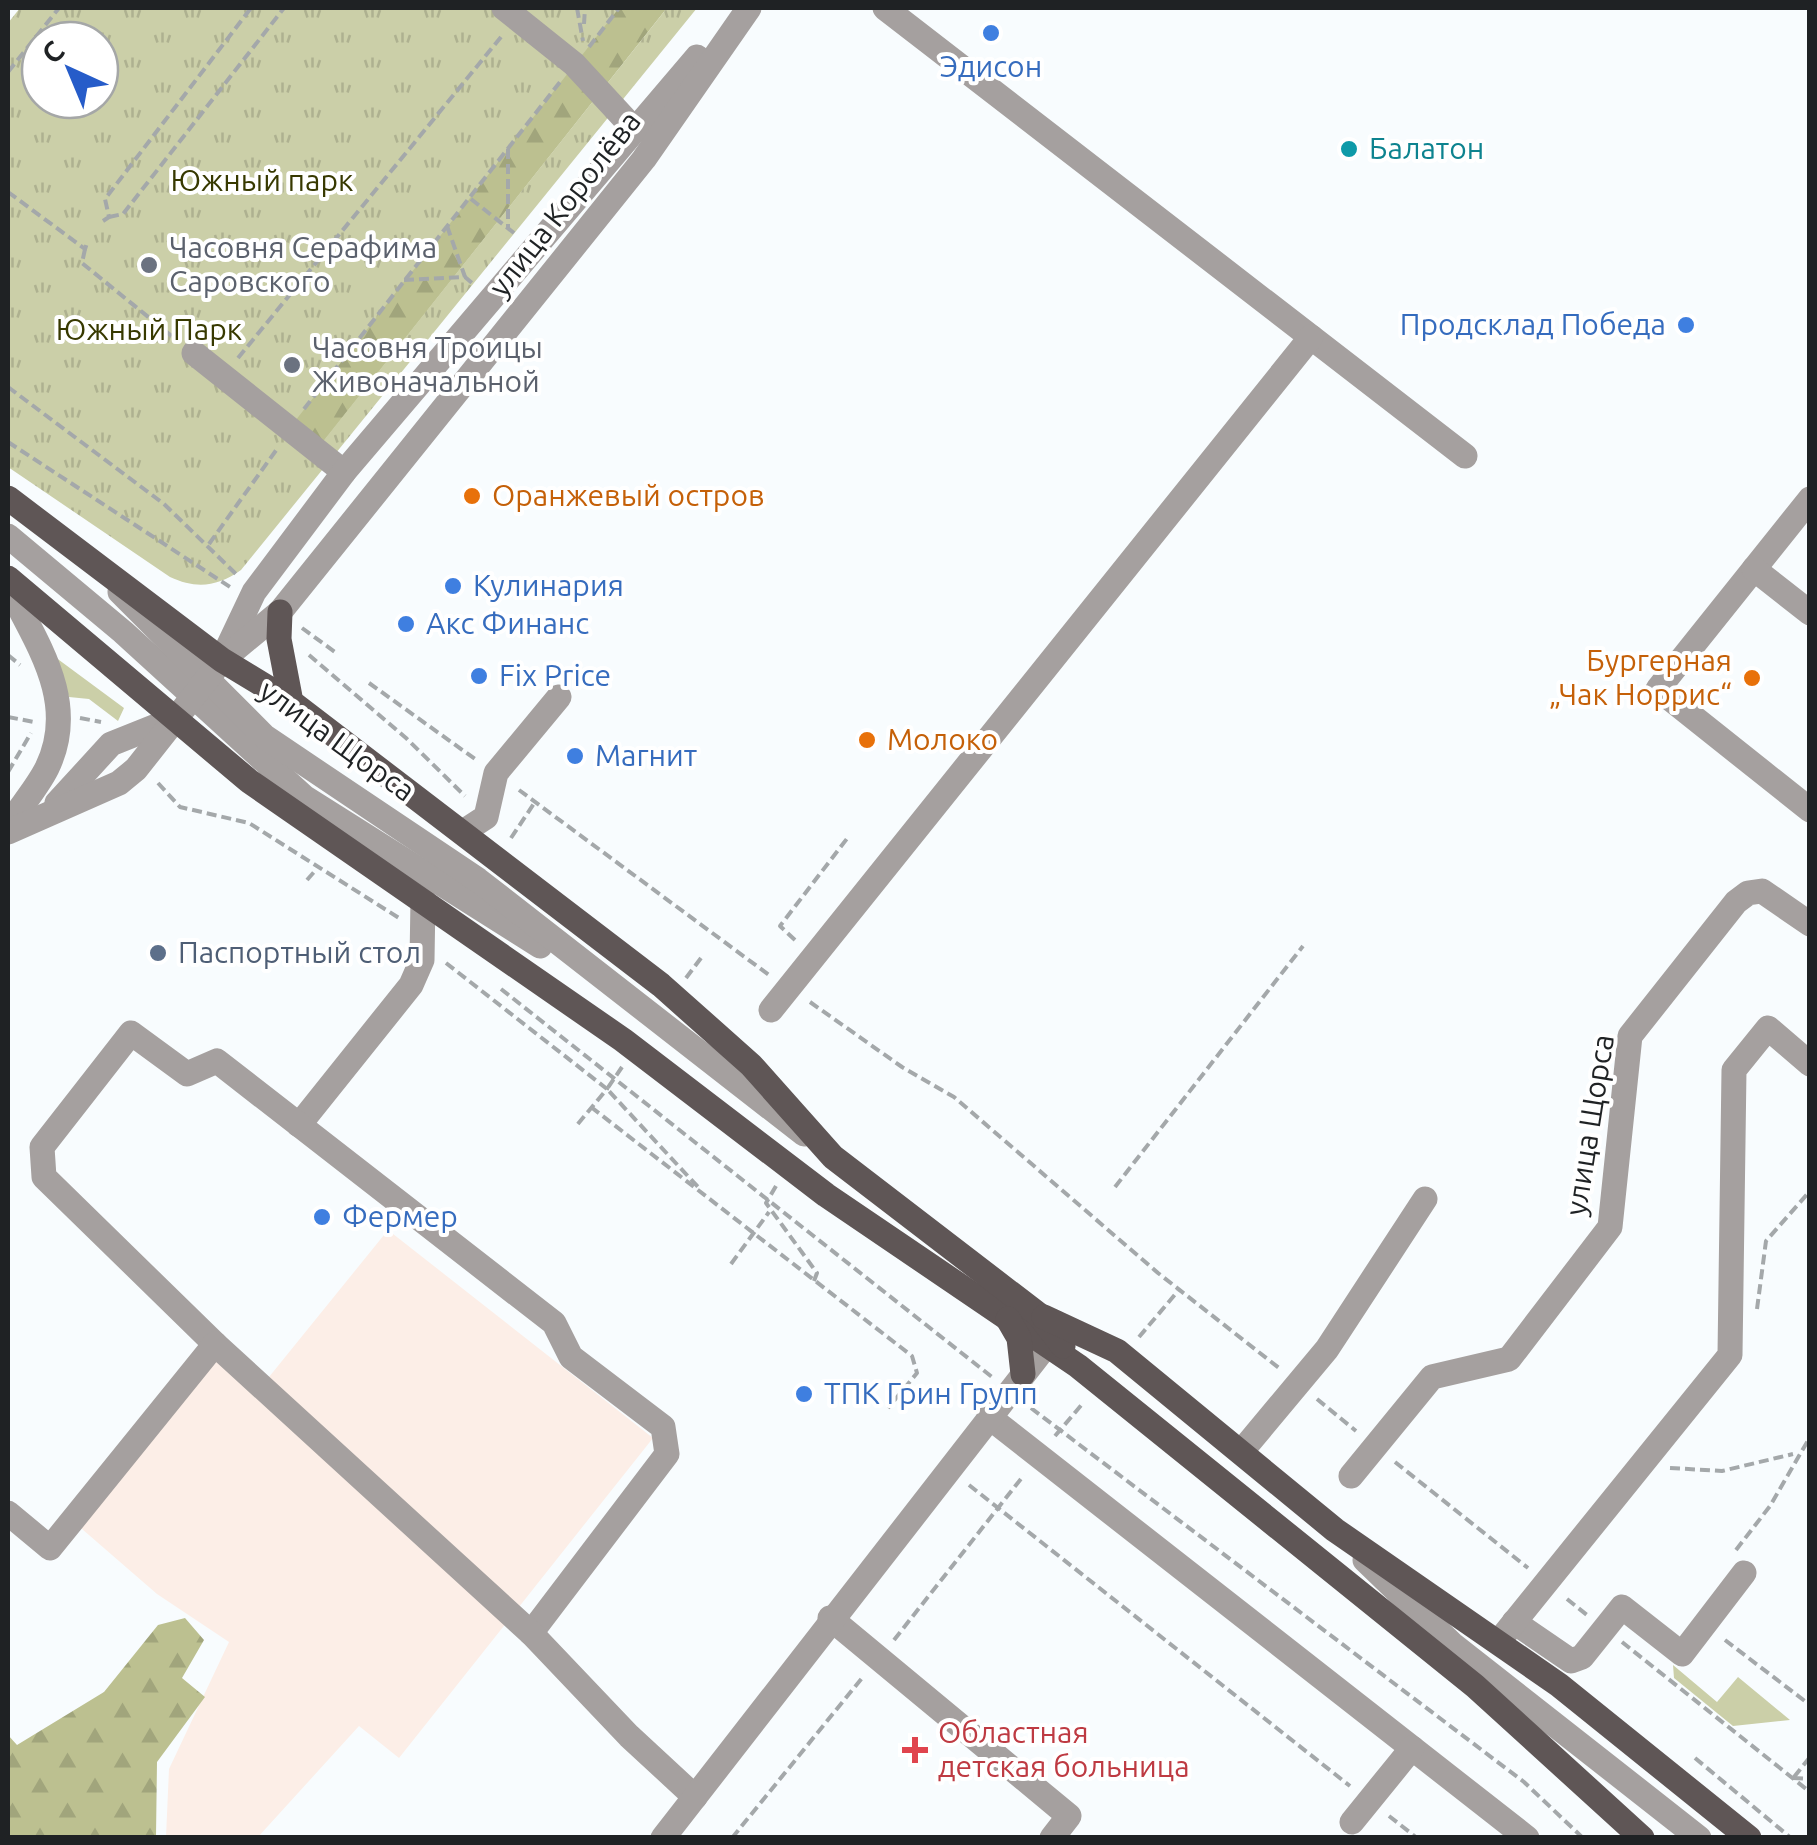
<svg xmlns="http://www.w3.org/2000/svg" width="1817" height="1845" font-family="Ubuntu,sans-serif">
<defs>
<pattern id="forest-firs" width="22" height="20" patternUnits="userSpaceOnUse" patternTransform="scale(2.5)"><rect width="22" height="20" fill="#bcc090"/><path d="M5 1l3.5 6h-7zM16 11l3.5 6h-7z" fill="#a1a57c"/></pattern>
<pattern id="park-tufts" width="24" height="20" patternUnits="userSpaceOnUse" patternTransform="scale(2.5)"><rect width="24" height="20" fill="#cbcfa8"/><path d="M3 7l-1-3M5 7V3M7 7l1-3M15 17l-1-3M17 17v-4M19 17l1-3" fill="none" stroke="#aeb190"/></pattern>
</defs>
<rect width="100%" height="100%" fill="#f8fcfe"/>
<path fill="#fceee7" d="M388 1230 653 1438 399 1758 359 1726 258 1837H166L169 1769 229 1642 157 1594 67 1516 216 1332 269 1377Z"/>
<g fill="#cbcfa8">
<path d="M55 657 124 708 118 721 89 699 69 697Z"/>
<path d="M1673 1665 1717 1702 1738 1677 1790 1720 1733 1726 1674 1678Z"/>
</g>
<g fill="url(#forest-firs)">
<path d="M569 8H667L313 455 261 415Z"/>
<path d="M185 1618 204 1640 182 1678 205 1697 157 1762 156 1837H8V1735L17 1745 104 1692 158 1625Z"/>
</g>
<path fill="url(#park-tufts)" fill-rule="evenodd" d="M20 8H619L288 430 313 454 667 8H697L241 570C217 587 196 589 170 577L8 467V23ZM40 40H100V100H40Z"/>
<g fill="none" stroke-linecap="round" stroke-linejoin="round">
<g stroke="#a4a8aa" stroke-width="4" stroke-dasharray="10 5" stroke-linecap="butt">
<path d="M577 8 583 41"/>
<path d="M584 24 585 8"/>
<path d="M589 47 619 8"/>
<path d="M8 72 59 8"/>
<path d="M508 149V229"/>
<path d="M8 192 85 249 87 243"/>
<path d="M471 199 514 233"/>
<path d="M109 217 123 214 284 8"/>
<path d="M103 221 109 217 105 199 251 8"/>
<path d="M447 226 465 277"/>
<path d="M85 249 82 263 174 338"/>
<path d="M404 280 465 277 472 283"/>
<path d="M238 358 501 37"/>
<path d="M8 387 164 504 237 575"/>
<path d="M304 409 560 82"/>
<path d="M8 442 230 587"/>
<path d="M209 544 277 449"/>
<path d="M302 628 335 652"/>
<path d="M8 655 20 665"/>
<path d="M309 655 406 738 465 796"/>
<path d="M369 683 475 759"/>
<path d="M8 717 34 722"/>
<path d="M80 718 101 722"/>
<path d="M8 772 31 733"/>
<path d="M158 783 180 807 249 823 399 918"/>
<path d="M519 790 769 975"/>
<path d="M511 838 535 802"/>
<path d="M307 880 314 872"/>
<path d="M795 940 780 926 849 836"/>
<path d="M446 963 607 1089 577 1125"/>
<path d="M686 978 701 958"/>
<path d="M501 989 992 1377"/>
<path d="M810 1002 902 1067 954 1097 1158 1273 1279 1368"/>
<path d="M622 1067 607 1089 698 1187"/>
<path d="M591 1107 912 1356 917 1373 888 1408"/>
<path d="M776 1186 766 1203 817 1273 814 1281"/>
<path d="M1115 1187 1303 946"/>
<path d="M731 1264 769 1212"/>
<path d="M1757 1309 1766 1241 1810 1191"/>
<path d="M1139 1337 1178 1291"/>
<path d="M1317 1399 1356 1431"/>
<path d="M1031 1408 1524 1782 1583 1838"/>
<path d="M1055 1436 1084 1402"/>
<path d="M1395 1462 1528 1568"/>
<path d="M1670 1468 1722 1471 1793 1454"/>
<path d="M969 1485 1350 1786"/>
<path d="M1736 1550 1770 1506 1810 1437"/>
<path d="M1567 1599 1587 1615"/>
<path d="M894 1640 1024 1475"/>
<path d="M1725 1640 1810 1705"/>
<path d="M1622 1642 1810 1792"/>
<path d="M1695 1758 1791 1838"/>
<path d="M1794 1777 1810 1757"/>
<path d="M1793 1778 1810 1779"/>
<path d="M1389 1816 1417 1838"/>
<path d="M732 1838 862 1678"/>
</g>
<g stroke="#a5a09f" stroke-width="25">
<path d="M504 8 574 64 635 130"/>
<path d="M885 8 1465 456"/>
<path d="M194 353 344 472"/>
<path d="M1810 499 1658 689 1810 810"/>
<path d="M8 536 123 632 304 797 540 946"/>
<path d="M1754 569 1810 613"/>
<path d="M8 586C37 644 79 702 47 768 37 788 20 807 8 826"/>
<path d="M120 592 265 737 478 880 804 1134"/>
<path d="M226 651 254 592 344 472 697 57"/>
<path d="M57 803 111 744 171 720"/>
<path d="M8 832 119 783 136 769 222 660 280 612 644 159 749 8"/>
<path d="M463 832 486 817 496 773 559 697"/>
<path d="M771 1010 1311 337"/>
<path d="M299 1125 411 985 422 960 423 899"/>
<path d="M215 1344 44 1177 42 1147 131 1033 187 1074 217 1061 554 1323 571 1357 663 1427 667 1454 531 1633"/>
<path d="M989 1417 1527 1838"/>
<path d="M1241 1452 1327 1349 1425 1199"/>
<path d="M1351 1476 1432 1377 1509 1359 1610 1227 1630 1036 1736 902 1748 893 1762 891 1810 924"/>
<path d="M8 1513 50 1548 215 1344 531 1633 629 1736 695 1797"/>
<path d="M1365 1560 1452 1644 1699 1838"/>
<path d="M830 1618 1069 1816 1052 1838"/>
<path d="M1514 1622 1571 1661 1582 1657 1622 1607 1682 1654 1744 1573"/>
<path d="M1499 1641 1730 1355 1734 1070 1768 1028 1810 1064"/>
<path d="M1352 1822 1412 1748"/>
<path d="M663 1838 1059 1329"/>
</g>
<g stroke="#5f5656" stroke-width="25">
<path d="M8 498 222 660 291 702"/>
<path d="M8 578 249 781 623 1040 826 1195 1078 1366 1475 1686 1642 1838"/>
<path d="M280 612 279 639 291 702 661 985 751 1065 833 1157 1039 1315 1063 1346"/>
<path d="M1044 1317 1117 1351 1335 1530 1559 1685 1749 1838"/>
<path d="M1008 1319 1019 1338 1023 1374"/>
</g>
</g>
<g fill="#3f7fe0" stroke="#fff" stroke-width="4">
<circle cx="991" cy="33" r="10"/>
<circle cx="1686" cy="325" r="10"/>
<circle cx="453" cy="586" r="10"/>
<circle cx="406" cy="624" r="10"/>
<circle cx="479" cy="676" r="10"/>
<circle cx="575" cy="756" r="10"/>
<circle cx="322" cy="1217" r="10"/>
<circle cx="804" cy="1394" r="10"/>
</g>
<circle fill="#0f9aa8" stroke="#fff" stroke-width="4" cx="1349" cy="149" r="10"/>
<g fill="#6b7280" stroke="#fff" stroke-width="4">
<circle cx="149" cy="265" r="10"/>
<circle cx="292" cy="365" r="10"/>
</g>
<g fill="#e8710a" stroke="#fff" stroke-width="4">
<circle cx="472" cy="496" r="10"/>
<circle cx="1752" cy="678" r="10"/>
<circle cx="867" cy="740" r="10"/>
</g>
<circle fill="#5c6f8a" stroke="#fff" stroke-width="4" cx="158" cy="953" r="10"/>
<path fill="#e0444e" stroke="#fff" stroke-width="4" d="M910 1735h10v10h10v10h-10v10h-10v-10h-10v-10h10z"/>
<g text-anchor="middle" stroke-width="8" stroke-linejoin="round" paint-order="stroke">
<g font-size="30" fill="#366cbe" stroke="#fff" text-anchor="start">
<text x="991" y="77" text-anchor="middle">Эдисон</text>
<text x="1666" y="335" text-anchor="end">Продсклад Победа</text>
<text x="473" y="596">Кулинария</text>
<text x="426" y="634">Акс Финанс</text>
<text x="499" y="686">Fix Price</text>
<text x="595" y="766">Магнит</text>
<text x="342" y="1227">Фермер</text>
<text x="824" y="1404">ТПК Грин Групп</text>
</g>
<g font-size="30" fill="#0d838f" stroke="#fff" text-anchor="start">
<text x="1369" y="159">Балатон</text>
</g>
<g font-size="30" fill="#373900" stroke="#fff">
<text x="262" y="191">Южный парк</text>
<text x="149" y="340">Южный Парк</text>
</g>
<g font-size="30" fill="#1f2224" stroke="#fff">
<text transform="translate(565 204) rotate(-52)" y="10">улица Королёва</text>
<text transform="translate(337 741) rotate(36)" y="10">улица Щорса</text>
<text transform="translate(1590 1125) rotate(-81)" y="10">улица Щорса</text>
</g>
<g font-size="30" fill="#5b616d" stroke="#fff" text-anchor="start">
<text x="169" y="258">Часовня Серафима<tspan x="169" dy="34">Саровского</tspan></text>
<text x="312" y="358">Часовня Троицы<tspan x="312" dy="34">Живоначальной</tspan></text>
</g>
<g font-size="30" fill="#c56008" stroke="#fff" text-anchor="start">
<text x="492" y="506">Оранжевый остров</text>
<text x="1732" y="671" text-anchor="end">Бургерная<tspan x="1732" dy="34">„Чак Норрис“</tspan></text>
<text x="887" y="750">Молоко</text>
</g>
<g font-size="30" fill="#4e5e75" stroke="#fff" text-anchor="start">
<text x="178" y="963">Паспортный стол</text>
</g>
<g font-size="30" fill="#be3a42" stroke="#fff" text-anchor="start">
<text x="938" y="1743">Областная<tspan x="938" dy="34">детская больница</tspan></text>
</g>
</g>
<rect width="1817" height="1845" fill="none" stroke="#1f2224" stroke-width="20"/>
<g transform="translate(70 70) rotate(316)"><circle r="48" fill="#ffffff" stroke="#a5a7a7" stroke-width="2.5"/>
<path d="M0-8L18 38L0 25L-18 38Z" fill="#265cc9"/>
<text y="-15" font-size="28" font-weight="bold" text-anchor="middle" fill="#1f2224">С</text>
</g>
</svg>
